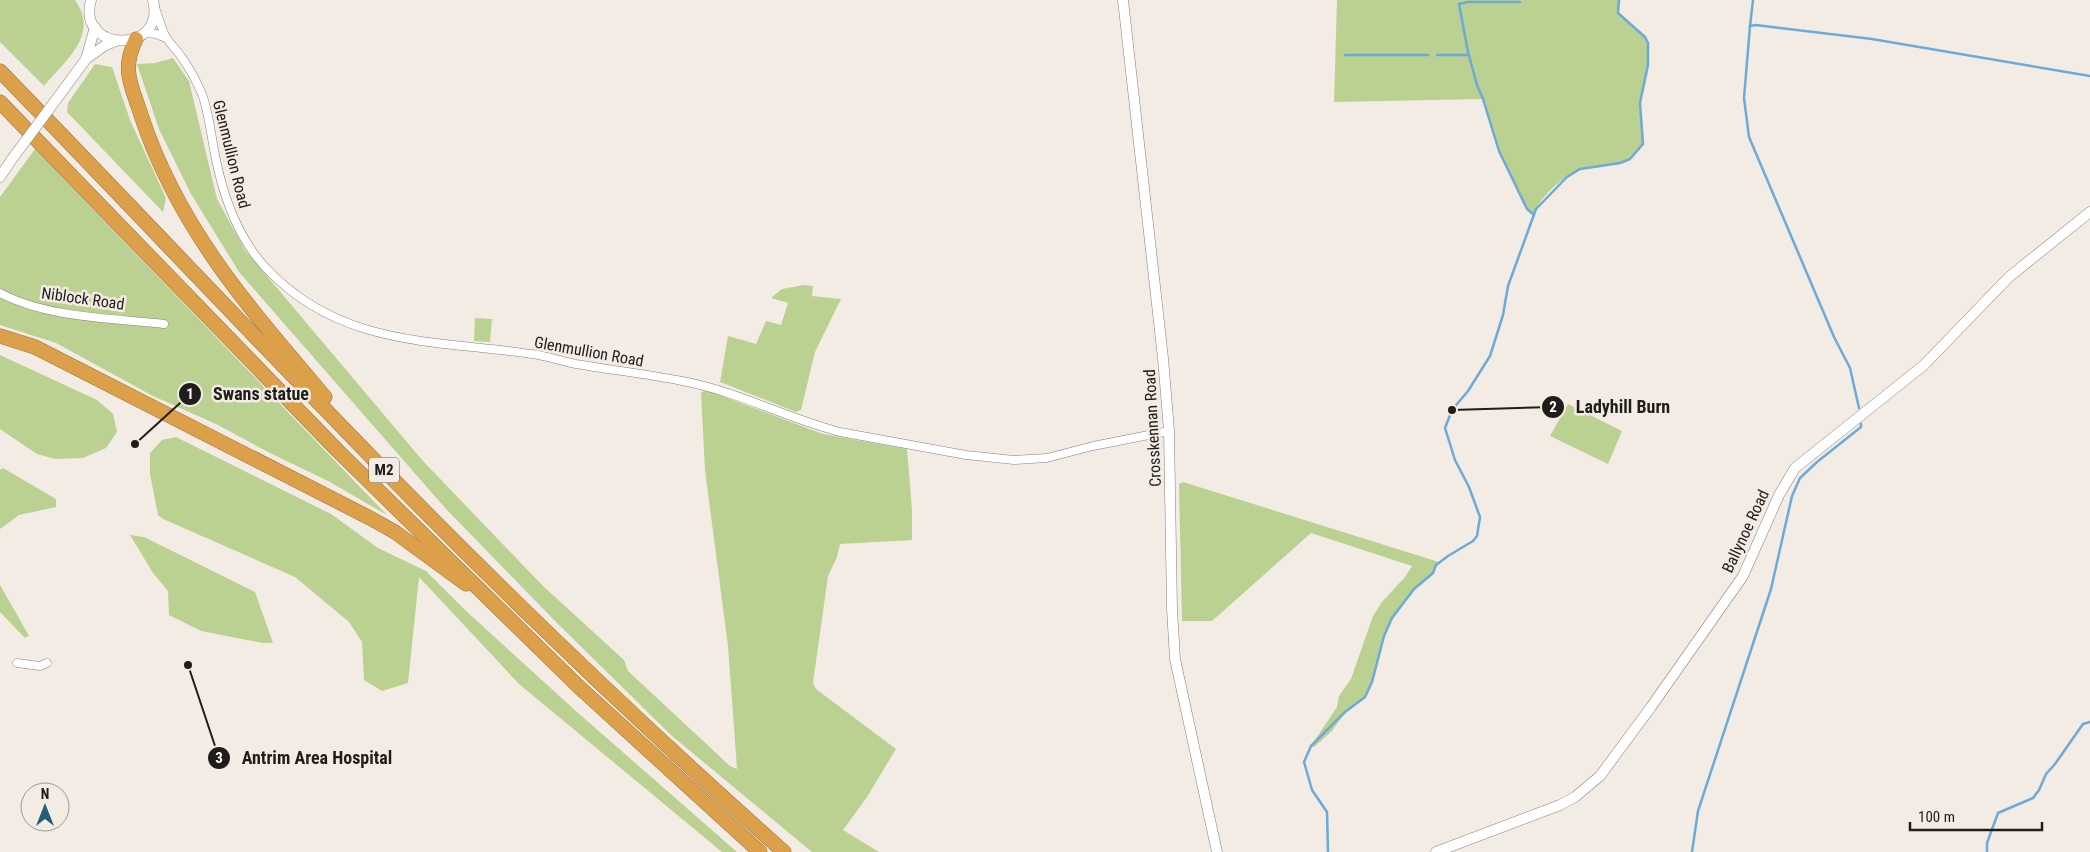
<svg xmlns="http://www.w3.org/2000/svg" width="2090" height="852" font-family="'Roboto Condensed',sans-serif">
<rect width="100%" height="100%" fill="#f3ece5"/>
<g fill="#bbd191">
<path d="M0 0H75C100 35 65 61 44 86L0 42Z"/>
<path d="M1337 0H1619L1618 13 1645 37 1648 43 1647 53 1648 65 1640 103 1643 144C1625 171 1607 160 1581 169 1563 176 1541 196 1533 214L1527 209 1499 151 1483 99 1334 102Z"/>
<path d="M173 58 189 81 217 199 245 250 423 461 543 586 624 660 628 671 730 766 737 769 728 646 705 470 701 393 704 391 712 392 823 434 907 449 912 510V540L840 544 837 557 828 576 813 683 816 689 896 749 867 797 843 830 879 852H812L672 736 557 623 446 509 239 272 191 194 159 129 137 64 155 63Z"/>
<path d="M95 64 112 67 130 120 166 198 163 212 67 112 68 103Z"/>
<path d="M35 149 387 515 328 481 268 452 216 424 153 396 56 343 0 325V197Z"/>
<path d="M804 285 813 286 812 296 841 299 815 352 801 410 796 412 720 382 728 336 756 344 766 321 781 325 788 303 771 298 782 289Z"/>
<path d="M475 318 492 319 490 342 474 341Z"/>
<path d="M0 355 97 400 113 414 117 432 106 448 83 458 55 459 37 454 0 429Z"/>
<path d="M1568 404 1622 431 1608 464 1550 436Z"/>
<path d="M176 437 331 514 378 548 426 571 465 610 577 712 737 852H722L519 684 419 577 408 683 382 691 364 680 362 642 349 622 295 577 163 519 158 515 150 474V453L162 440Z"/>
<path d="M3 468 56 499V507L19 515 0 529V470Z"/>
<path d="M1183 482 1439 562 1433 573 1414 589 1392 618 1384 636 1370 687 1362 701 1345 712 1332 731 1314 747 1311 746 1337 707 1339 696 1351 679 1373 616 1382 602 1405 577 1412 566 1311 533 1212 621H1182L1179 484Z"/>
<path d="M130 535 144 537 255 592 273 643H263L201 631 169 615 168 591 153 573Z"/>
<path d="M0 585 29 636 25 638 0 612Z"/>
</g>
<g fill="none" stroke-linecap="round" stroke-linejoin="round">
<g stroke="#6caad8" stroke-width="2.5">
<path d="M1459 4 1468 52 1477 85 1483 99 1499 151 1527 209 1533 214"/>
<path d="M1459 4 1468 2H1520"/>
<path d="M1750 26 1753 0"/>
<path d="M1345 55H1428"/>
<path d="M1437 55H1468"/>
<path d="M1859 408 1850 368 1834 337 1749 137 1744 98 1750 26 1756 25 1872 39 2090 76"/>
<path d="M1328 852 1327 812 1312 790 1304 762 1311 746 1345 712 1365 697 1372 682 1384 636 1392 618 1414 589 1433 573 1436 565 1448 556 1473 541 1477 536 1480 517 1469 487 1455 460 1445 428 1452 410 1468 391 1490 356 1503 315 1508 286 1536 209 1567 177 1580 169 1620 163 1630 159 1643 144 1640 103 1648 65V43L1645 37 1618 13 1619 0"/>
<path d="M1692 852 1698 811 1771 589 1792 496 1800 478 1817 462 1861 427V424"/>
<path d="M1987 852V843L1998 813 2033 798 2039 790 2046 774 2055 764 2083 724 2090 722"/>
</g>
<defs>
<g id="street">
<path d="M155 8C159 17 161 29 166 37 170 44 176 49 180 55 189 67 196 80 202 94 209 113 211 135 215 155 223 196 237 237 266 268 340 347 434 340 532 354 547 356 561 361 576 364 611 370 647 374 682 381 737 391 786 418 840 432L966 455 1014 460 1047 458 1093 446 1169 431"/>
<path d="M144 33 156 34 166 38"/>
<path d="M0 293C47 318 112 318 164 324"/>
<path d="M17 663 40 666 47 663"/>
</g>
<g id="secondary">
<path d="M91 0C76 53 167 55 153 0"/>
<path d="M1123 0 1163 358 1169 431 1172 609 1175 659 1217 852"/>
<path d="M86 59 104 46 116 41"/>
<path d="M64 89 86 59 95 27"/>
<path d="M0 177 12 159"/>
<path d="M1436 852 1560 805 1575 797 1600 776 1651 707 1743 576 1779 495 1795 468 1924 365 2009 277 2090 212"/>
</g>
<g id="highway">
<path d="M136 39C121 70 131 84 141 115 178 228 250 309 325 397"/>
<path d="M0 71C129 204 256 339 386 472 514 603 647 730 784 852"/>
<path d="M0 102 338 451 579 687 760 852"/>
<path d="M0 336 35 347 370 518 395 532 466 584"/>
</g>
</defs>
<use href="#street" stroke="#867f79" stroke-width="9"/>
<use href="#secondary" stroke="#867f79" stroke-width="11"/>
<use href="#highway" stroke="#9a723a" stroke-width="15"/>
<use href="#street" stroke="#fff" stroke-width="8"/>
<use href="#secondary" stroke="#fff" stroke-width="10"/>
<use href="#highway" stroke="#dca04b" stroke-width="14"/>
<defs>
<path id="secondary-bridge" d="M12 159 64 89"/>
</defs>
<use href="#secondary-bridge" stroke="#867f79" stroke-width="11" stroke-linecap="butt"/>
<use href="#secondary-bridge" stroke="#fff" stroke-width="10"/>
</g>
<g text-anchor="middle" stroke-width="5" stroke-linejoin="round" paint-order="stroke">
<rect fill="#f3ece5" stroke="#5f5a57" stroke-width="1" x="369" y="457.5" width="30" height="25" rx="4"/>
<g font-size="15" font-weight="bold" fill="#1f1c1a">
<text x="384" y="475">M2</text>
</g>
<g font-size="16" fill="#1f1c1a" stroke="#f3ece5">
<text transform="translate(232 154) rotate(76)" y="6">Glenmullion Road</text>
<text transform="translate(83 298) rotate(8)" y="6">Niblock Road</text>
<text transform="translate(589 351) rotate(10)" y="6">Glenmullion Road</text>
<text transform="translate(1152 428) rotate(-93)" y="6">Crosskennan Road</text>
<text transform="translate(1745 531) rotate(-65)" y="6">Ballynoe Road</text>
</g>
</g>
<path fill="none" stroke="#1f1c1a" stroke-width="2" d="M135 444L190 394M1452 410L1553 407M188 665L219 758"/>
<g fill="#1f1c1a" stroke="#f3ece5" stroke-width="2">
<circle cx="135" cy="444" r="5"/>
<circle cx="1452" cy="410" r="5"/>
<circle cx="188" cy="665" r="5"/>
<circle cx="190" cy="394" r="12"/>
<circle cx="1553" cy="407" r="12"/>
<circle cx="219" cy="758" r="12"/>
</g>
<g font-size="15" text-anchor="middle" font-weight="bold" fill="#fff">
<text x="190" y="399">1</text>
<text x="1553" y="412">2</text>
<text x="219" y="763">3</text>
</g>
<g font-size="18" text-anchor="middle" font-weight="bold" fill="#1f1c1a" stroke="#f3ece5" stroke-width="5" stroke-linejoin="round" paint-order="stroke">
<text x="261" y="400">Swans statue</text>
<text x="1623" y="413">Ladyhill Burn</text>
<text x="317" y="764">Antrim Area Hospital</text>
</g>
<g transform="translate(45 807)"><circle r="24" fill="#f3ece5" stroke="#9e9994"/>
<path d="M0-4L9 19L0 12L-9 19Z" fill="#225e76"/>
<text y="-8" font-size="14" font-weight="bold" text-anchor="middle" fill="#1f1c1a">N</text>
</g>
<path d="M1910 822v8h132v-8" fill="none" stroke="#1f1c1a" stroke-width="2.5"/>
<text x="1918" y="822" font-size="15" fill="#1f1c1a" stroke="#f3ece5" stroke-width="4" paint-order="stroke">100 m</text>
</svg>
